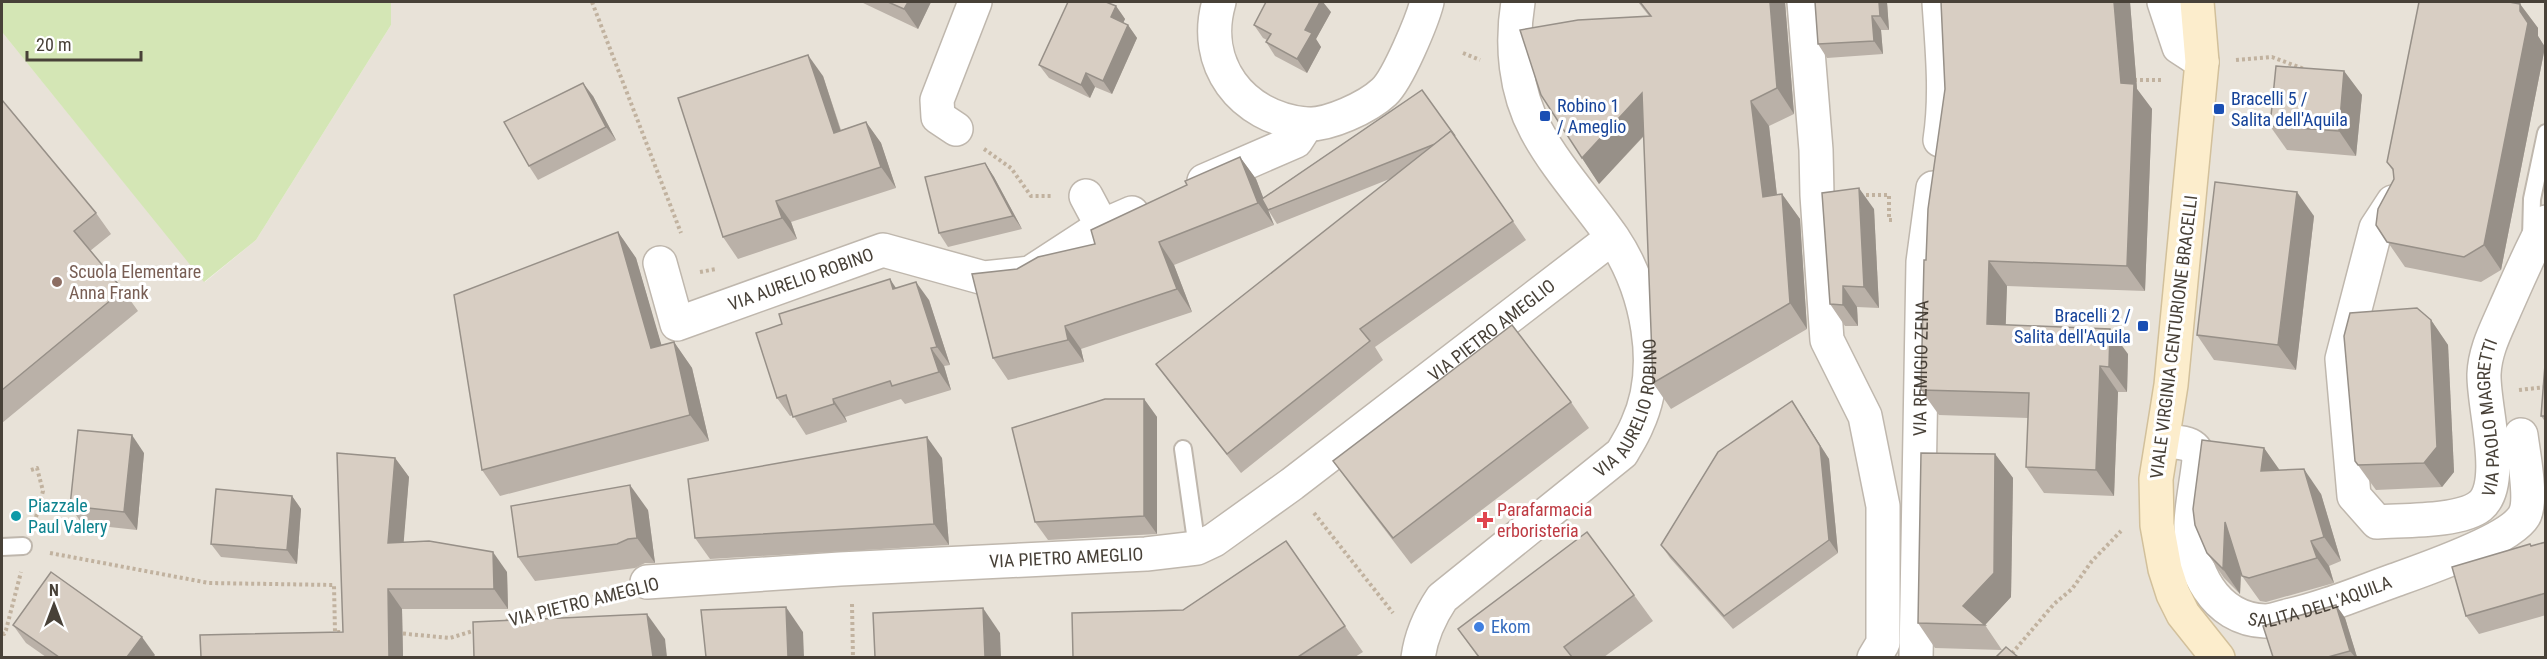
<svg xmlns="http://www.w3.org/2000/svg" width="2547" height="659" font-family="'Roboto Condensed',sans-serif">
<rect width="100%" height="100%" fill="#f4f0ea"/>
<path fill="#e8e2d8" d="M391 2H2545V657H2V32L205 282 256 240 391 25Z"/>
<path fill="#d4e6b5" d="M2 2H391V25L256 240 204 282 2 32Z"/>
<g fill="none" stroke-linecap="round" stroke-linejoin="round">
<defs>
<g id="lane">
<path d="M2531 238 2532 199 2546 133"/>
<path d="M1183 449 1197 548"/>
<path d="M2 547 23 546"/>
</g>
<g id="street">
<path d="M1219 2C1201 64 1241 117 1305 124 1328 126 1368 107 1384 92 1398 79 1422 21 1427 2"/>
<path d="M1804 2 1816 150 1817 195 1827 340 1865 416 1883 506V643L1874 658"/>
<path d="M1939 2C1942 48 1947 94 1940 140"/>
<path d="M2164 2 2179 47 2202 62"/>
<path d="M956 129 938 117 937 100 975 2"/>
<path d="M1204 181 1296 141 1307 124"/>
<path d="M1086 196 1102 226"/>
<path id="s1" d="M2393 202 2376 228 2342 359 2354 496 2377 522C2402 520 2460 522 2480 506 2507 484 2483 407 2484 374 2485 350 2496 330 2505 309 2518 280 2530 251 2546 222"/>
<path id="s2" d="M660 263 677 324 883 250 984 278 1030 273 1102 226 1132 213"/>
<path id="s3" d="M2163 441C2180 443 2196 440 2199 460 2197 480 2192 502 2191 523 2190 569 2214 619 2265 621 2272 621 2280 618 2287 616 2324 608 2359 593 2395 580 2423 570 2510 540 2524 516 2533 501 2523 452 2521 435"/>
<path id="s4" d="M647 582 840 569 1146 554 1197 548 1214 540 1292 484 1612 238"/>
<path id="s5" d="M1418 658C1421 635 1430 616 1442 598L1622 453C1627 444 1633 435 1637 425 1664 367 1647 289 1613 238 1588 202 1557 169 1536 130 1515 91 1511 45 1518 2"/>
<path id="s6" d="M1916 658 1923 262 1933 188"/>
</g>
<path id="secondary" d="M2197 2 2202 62 2171 385 2156 479 2157 525 2165 569 2173 594 2183 614 2218 658"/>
</defs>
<use href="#lane" stroke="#bfb7ad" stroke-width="20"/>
<use href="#street" stroke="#bfb7ad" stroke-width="36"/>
<use href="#secondary" stroke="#d2c09b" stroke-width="36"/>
<g stroke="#c1b29f" stroke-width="4" stroke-dasharray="3 3" stroke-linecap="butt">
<path d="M592 2 681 233"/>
<path d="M1463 53 1480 60"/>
<path d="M2236 60 2272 57 2304 69"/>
<path d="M2134 80H2162"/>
<path d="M984 149 1011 168 1031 196H1052"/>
<path d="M1860 195H1889V220H1892"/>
<path d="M700 272 716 269"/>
<path d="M2519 390 2546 387"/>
<path d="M31 470 37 468 43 491 35 521"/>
<path d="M1314 513 1393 613"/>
<path d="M50 553 209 583 334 585 335 632H348"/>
<path d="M852 604 853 658"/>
<path d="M506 621 614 591"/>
<path d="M2 633 4 634 6 630 21 572"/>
<path d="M397 633 450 638 476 630"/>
<path d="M2008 658 2054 604 2072 589 2092 561 2121 531"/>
</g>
<use href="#lane" stroke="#fff" stroke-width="16"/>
<use href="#street" stroke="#fff" stroke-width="33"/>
<use href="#secondary" stroke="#fcedcc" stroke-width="33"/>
</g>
<g fill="#bab1a8">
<path d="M861 2H931L918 29Z"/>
<path d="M1638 2H1785L1794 114 1769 126 1777 195 1782 194 1800 219 1807 329 1671 409 1653 383 1644 136 1599 184 1582 158 1649 16Z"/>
<path d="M1815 2H1887L1889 30H1881L1883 54 1827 58 1818 44Z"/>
<path d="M1941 2H2130L2137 89 2152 109 2145 291 2007 286 2005 325 2128 354 2127 392H2118L2114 496 2044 493 2026 467 2028 418 1939 415 1921 390 1926 260 1945 89Z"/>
<path d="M2520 4 2538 28V36L2545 47 2501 270 2481 282 2405 267 2376 225 2394 179 2393 171 2387 162Z"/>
<path d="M1116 6 1125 19 1123 23 1128 25 1137 38 1112 94 1095 87 1090 98 1049 78 1039 65Z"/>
<path d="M1331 12 1316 39 1321 47 1307 73 1275 56 1266 42 1267 40 1263 38 1254 25Z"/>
<path d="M2344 71 2362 95 2356 156 2287 150 2270 126Z"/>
<path d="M823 76 841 130 866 122 881 143 896 188 791 222 797 239 738 259 723 237Z"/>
<path d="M1422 90 1526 240 1375 347 1383 360 1241 473 1170 383 1156 364 1392 178 1277 224 1267 208 1274 225 1174 265 1192 312 1081 349 1084 362 1008 380 993 358 1017 269 1095 244 1187 185 1240 157 1256 179 1263 198Z"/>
<path d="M593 96 616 140 538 180 529 166Z"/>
<path d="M2 100 96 213 111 234 90 251 123 290 138 311 2 423Z"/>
<path d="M985 163 994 177 1022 229 948 247 939 233Z"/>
<path d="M1874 209 1879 308 1857 307 1858 326H1845L1830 304Z"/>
<path d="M2314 216 2296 370 2214 360 2197 335Z"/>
<path d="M618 232 636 258 661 345 674 342 692 368 709 441 500 496 482 470Z"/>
<path d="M896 288 929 300 950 365 944 366 951 390 905 404 901 399 845 417 847 422 806 435 793 415 790 416 777 398Z"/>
<path d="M2431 320 2448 345 2454 472 2442 487 2376 490 2355 461Z"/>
<path d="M2546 352V423L2541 416Z"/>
<path d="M1144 399 1157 417V534L1048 540 1035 522Z"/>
<path d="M1792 401 1829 459 1838 553 1733 629 1670 558 1661 545Z"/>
<path d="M1571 402 1589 428 1411 564 1352 487 1333 461Z"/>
<path d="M2264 448 2279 470 2321 494 2341 561 2329 566 2334 583 2266 602 2260 601 2242 576 2241 572 2240 594 2224 578 2207 553Z"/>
<path d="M144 453 137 530 82 524 70 506Z"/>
<path d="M1995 454 2013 478 2011 597 1985 625 2002 650 1935 648 1918 623Z"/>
<path d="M395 458 409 477 403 542 507 572 508 609H402L403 657H201L343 632Z"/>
<path d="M942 458 949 545 710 559 695 538Z"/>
<path d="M292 496 301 509 297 564 221 557 211 544Z"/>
<path d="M648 510 655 563H645L635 568 535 581 518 557Z"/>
<path d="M1286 541 1363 652 1355 657H1073L1183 610Z"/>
<path d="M2546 542V615L2479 634 2466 616 2530 544 2531 546Z"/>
<path d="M1634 595 1653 621 1604 657H1478L1458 629Z"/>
<path d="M2336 605 2345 618 2357 657H2273Z"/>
<path d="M13 625 155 655 153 657H46L26 643Z"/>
</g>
<g fill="#979088">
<path d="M908 2H931L918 29 904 9Z"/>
<path d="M1320 2H1323L1331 12 1316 39 1321 47 1307 73 1297 59 1305 30Z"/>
<path d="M1770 2H1785L1794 114 1777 88Z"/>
<path d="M1879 2H1887L1889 30 1880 16Z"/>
<path d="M2114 2H2130L2137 89 2152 109 2145 291 2127 266 2121 83Z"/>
<path d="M2520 4 2538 28V36L2545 47 2501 270 2484 245Z"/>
<path d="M1116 6 1125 19 1120 30 1111 17Z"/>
<path d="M1872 16 1881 30 1883 54 1874 41Z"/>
<path d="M1128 25 1137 38 1112 94 1103 81Z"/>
<path d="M808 55 823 76 848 154 834 133Z"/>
<path d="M2344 71 2362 95 2356 156 2339 131Z"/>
<path d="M1086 73 1095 87 1090 98 1081 85Z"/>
<path d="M583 83 593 96 616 140 606 127Z"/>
<path d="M1642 93 1660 118 1599 184 1582 158Z"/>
<path d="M1751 101 1769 126 1780 222 1763 197Z"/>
<path d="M866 122 881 143 896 188 881 167Z"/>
<path d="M1240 157 1256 179 1274 225 1258 203Z"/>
<path d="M985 163 994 177 1022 229 1013 216Z"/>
<path d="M1859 188 1874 209 1879 308 1864 287Z"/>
<path d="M2297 192 2314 216 2296 370 2278 345Z"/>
<path d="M1782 194 1800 219 1807 329 1790 303Z"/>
<path d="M776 201 791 222 797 239 782 218Z"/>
<path d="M618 232 636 258 670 374 651 348Z"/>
<path d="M1159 242 1174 265 1192 312 1177 289Z"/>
<path d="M1989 261 2007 286 2005 349 1987 324Z"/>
<path d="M890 279 902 297 893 289Z"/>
<path d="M916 282 929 300 950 365 937 347Z"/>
<path d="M1843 286 1857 307 1858 326 1843 305Z"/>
<path d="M2431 320 2448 345 2454 472 2442 487 2424 463Z"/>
<path d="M1065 326 1081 349 1084 362 1068 340Z"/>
<path d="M2110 329 2128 354 2127 392 2109 367Z"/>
<path d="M674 342 692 368 709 441 690 415Z"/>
<path d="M931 348 944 366 951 390 939 372Z"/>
<path d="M2100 366 2118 392 2114 496 2096 470Z"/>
<path d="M833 399 845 417 847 422 834 404Z"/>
<path d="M1144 399 1157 417V534L1144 516Z"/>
<path d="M1792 401 1829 459 1838 553 1829 540Z"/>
<path d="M132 435 144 453 137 530 124 512Z"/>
<path d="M927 437 942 458 949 545 934 524Z"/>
<path d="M2264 448 2281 472 2261 471Z"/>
<path d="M1995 454 2013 478 2011 597 1985 625 1963 606Z"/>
<path d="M395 458 409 477 402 563 388 543Z"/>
<path d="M2304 469 2321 494 2341 561 2324 537Z"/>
<path d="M630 485 648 510 655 563 637 538Z"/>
<path d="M292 496 301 509 297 564 287 550Z"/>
<path d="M2225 522 2242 547 2240 594 2223 569Z"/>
<path d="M2311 541 2329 566 2334 583 2317 558Z"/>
<path d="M493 552 507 572 508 609 494 589Z"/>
<path d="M388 589 402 609 403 657H389Z"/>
<path d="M2336 605 2345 618 2357 657H2355L2350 651Z"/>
<path d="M786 607 803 632 804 657H788Z"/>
<path d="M983 608 1000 633 1001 657H985Z"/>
<path d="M647 614 665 639 667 657H653Z"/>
<path d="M142 637 155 655 153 657H127Z"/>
</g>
<g fill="#d8cec3" stroke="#979088" stroke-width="1.5">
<path d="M888 2H908L904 9Z"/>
<path d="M1068 2H1106L1116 6 1111 17 1128 25 1103 81 1086 73 1081 85 1039 65Z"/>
<path d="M1266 2H1320L1305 30 1312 33 1297 59 1266 42 1271 34 1254 25Z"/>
<path d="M1640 2H1770L1777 88 1751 101 1763 197 1782 194 1790 303 1653 383 1642 93 1582 158 1541 95 1520 30 1578 20 1651 16Z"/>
<path d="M1815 2H1879L1880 16H1872L1874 41 1818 44Z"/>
<path d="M1941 2H2114L2121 83 2134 84 2127 266 1989 261 1987 324 2110 329 2109 367 2100 366 2096 470 2026 467 2029 393 1921 390 1924 260H1926L1928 209 1945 89Z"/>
<path d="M2419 2H2509L2520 4V11L2528 23 2484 245 2464 257 2387 242 2376 225 2378 209 2394 179 2393 169 2387 162Z"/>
<path d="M808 55 834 133 866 122 881 167 776 201 782 218 723 237 678 98Z"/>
<path d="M2276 66 2344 71 2339 131 2270 126Z"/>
<path d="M583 83 606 127 529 166 504 122Z"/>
<path d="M1422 90 1455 136 1451 131 1435 144 1268 210 1262 199Z"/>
<path d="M2 100 96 213 74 231 123 290 2 390Z"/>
<path d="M1451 131 1513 221 1360 329 1370 341 1227 454 1156 364Z"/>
<path d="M1240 157 1258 203 1159 242 1177 289 1065 326 1068 340 993 358 972 274 1017 269 1038 257 1095 244 1091 230 1187 185 1185 181Z"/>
<path d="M985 163 1013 216 939 233 925 177Z"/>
<path d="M2215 182 2297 192 2278 345 2197 335Z"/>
<path d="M1859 188 1864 287 1843 286V305L1830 304 1822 193Z"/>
<path d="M618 232 651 348 674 342 690 415 482 470 454 295Z"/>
<path d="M890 279 893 289 916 282 937 347 931 348 939 372 892 386 890 381 833 399 834 404 793 417 786 395 777 398 756 333 782 324 779 314Z"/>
<path d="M2417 308 2431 320 2437 447 2424 463 2358 465 2355 461 2344 336 2350 313Z"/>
<path d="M1512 325 1571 402 1393 538 1333 461Z"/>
<path d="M2546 352V416H2541Z"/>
<path d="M1105 399H1144V516L1035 522 1012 428Z"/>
<path d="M1792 401 1820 446 1829 540 1724 616 1661 545 1718 452Z"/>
<path d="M78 430 132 435 124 512 70 506Z"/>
<path d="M927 437 934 524 695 538 688 479Z"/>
<path d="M2202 440 2264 448 2261 471 2304 469 2324 537 2311 541 2317 558 2249 578 2242 576 2225 522 2223 569 2207 553 2195 525 2193 509Z"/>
<path d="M337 453 395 458 388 543 429 541 493 552 494 589H388L389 657H201L200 635 343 632Z"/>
<path d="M1921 453 1995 454 1994 573 1963 606 1985 625 1918 623Z"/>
<path d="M630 485 637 538 628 539 617 544 518 557 511 506Z"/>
<path d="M216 489 292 496 287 550 211 544Z"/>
<path d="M1587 532 1634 595 1564 647 1572 657H1479L1458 629Z"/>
<path d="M1286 541 1345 626 1298 657H1073L1072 613 1183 610Z"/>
<path d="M2546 542V593L2466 616 2452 567 2530 544 2531 546Z"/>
<path d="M51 572 142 637 127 657H59L13 625Z"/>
<path d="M2336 605 2350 651 2328 657H2273L2263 626Z"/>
<path d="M786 607 788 657H706L701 610Z"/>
<path d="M983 608 985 657H875L873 613Z"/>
<path d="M647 614 653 657H474L473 622Z"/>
<path d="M2006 647 2018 657H1996Z"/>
</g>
<g fill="#1a4fb4" stroke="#fff" stroke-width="2">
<rect x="2213" y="103" width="12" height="12" rx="3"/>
<rect x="1539" y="110" width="12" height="12" rx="3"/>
<rect x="2137" y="320" width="12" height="12" rx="3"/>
</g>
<circle fill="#8d6e63" stroke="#fff" stroke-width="2" cx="57" cy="282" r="6"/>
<circle fill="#0f9aa8" stroke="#fff" stroke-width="2" cx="16" cy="516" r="6"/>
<path fill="#e0444e" stroke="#fff" stroke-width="2" d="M1482 511h6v6h6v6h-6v6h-6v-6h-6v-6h6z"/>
<circle fill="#3f7fe0" stroke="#fff" stroke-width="2" cx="1479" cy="627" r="6"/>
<g text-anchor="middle" stroke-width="6" stroke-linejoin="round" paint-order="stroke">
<g font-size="18" fill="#164399" stroke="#fff" text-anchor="start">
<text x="2231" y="105">Bracelli 5 /<tspan x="2231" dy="21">Salita dell'Aquila</tspan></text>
<text x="1557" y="112">Robino 1<tspan x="1557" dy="21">/ Ameglio</tspan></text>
<text x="2131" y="322" text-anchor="end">Bracelli 2 /<tspan x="2131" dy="21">Salita dell'Aquila</tspan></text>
</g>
<g font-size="18" fill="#785e54" stroke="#fff" text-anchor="start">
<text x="69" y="278">Scuola Elementare<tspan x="69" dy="21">Anna Frank</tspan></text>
</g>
<g font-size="18" fill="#484138" stroke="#fff">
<text dy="6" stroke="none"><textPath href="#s2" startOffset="195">VIA AURELIO ROBINO</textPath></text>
<text dy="6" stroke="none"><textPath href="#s4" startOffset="918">VIA PIETRO AMEGLIO</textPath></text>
<text transform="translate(2174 337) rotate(-83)" y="6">VIALE VIRGINIA CENTURIONE BRACELLI</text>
<text dy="6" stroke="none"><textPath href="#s6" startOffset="290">VIA REMIGIO ZENA</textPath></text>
<text dy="6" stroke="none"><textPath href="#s5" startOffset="340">VIA AURELIO ROBINO</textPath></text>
<text dy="6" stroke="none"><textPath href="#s1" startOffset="536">VIA PAOLO MAGRETTI</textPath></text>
<text dy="6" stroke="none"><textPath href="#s4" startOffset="420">VIA PIETRO AMEGLIO</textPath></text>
<text dy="6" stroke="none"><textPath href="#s3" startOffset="303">SALITA DELL'AQUILA</textPath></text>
<text transform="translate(584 602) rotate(-14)" y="6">VIA PIETRO AMEGLIO</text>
</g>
<g font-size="18" fill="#0d838f" stroke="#fff" text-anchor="start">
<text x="28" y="512">Piazzale<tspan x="28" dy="21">Paul Valery</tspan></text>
</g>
<g font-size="18" fill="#be3a42" stroke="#fff" text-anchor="start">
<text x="1497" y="516">Parafarmacia<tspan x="1497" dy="21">erboristeria</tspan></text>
</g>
<g font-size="18" fill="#366cbe" stroke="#fff" text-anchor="start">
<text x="1491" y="633">Ekom</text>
</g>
</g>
<rect width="2547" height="659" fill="none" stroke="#484138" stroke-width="6"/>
<g transform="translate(54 605)" stroke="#ffffff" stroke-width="4.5" paint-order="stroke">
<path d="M0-4.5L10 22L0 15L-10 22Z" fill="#484138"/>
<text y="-9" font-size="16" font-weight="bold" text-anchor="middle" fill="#484138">N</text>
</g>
<path d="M27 51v9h114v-9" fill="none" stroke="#484138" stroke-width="3"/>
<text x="36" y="51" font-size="18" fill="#484138" stroke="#ffffff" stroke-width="4.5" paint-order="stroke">20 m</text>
</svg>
